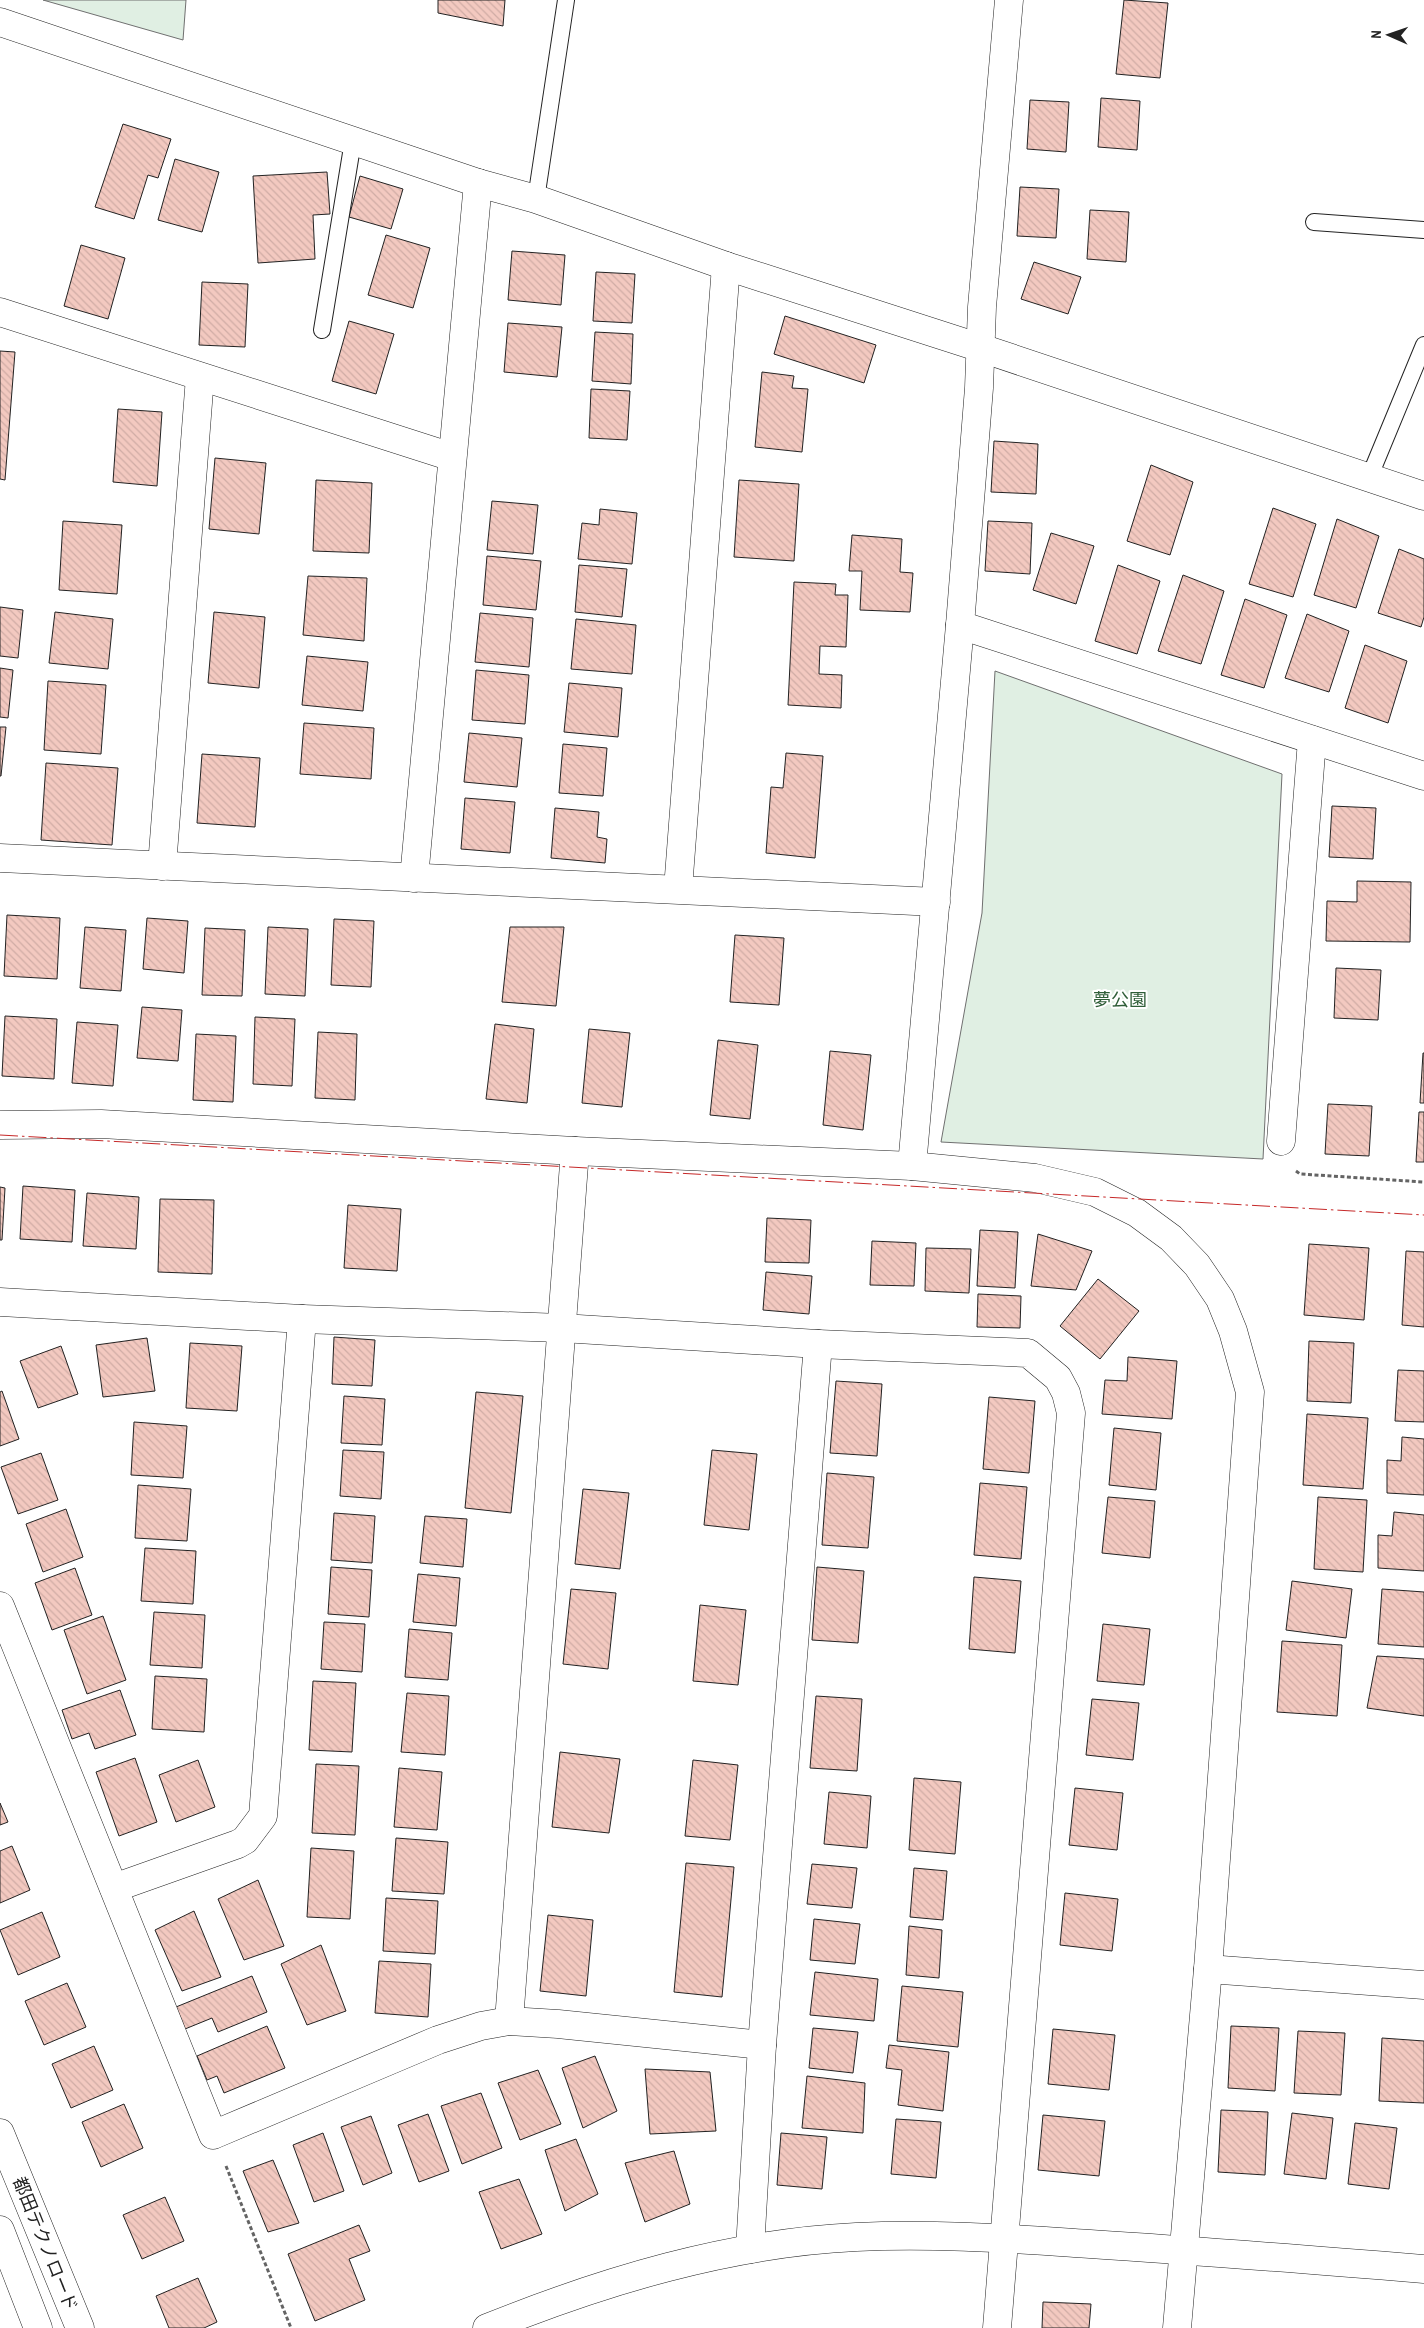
<svg xmlns="http://www.w3.org/2000/svg" width="1424" height="2328" font-family="'Archivo Narrow','Noto Sans JP',sans-serif">
<defs>
<pattern id="building-back-hatch" width="6" height="6" patternUnits="userSpaceOnUse" patternTransform="scale(1.25)"><rect width="6" height="6" fill="#f3c9c0"/><path d="M-1 5l2 2M0 0l6 6M5-1l2 2" fill="none" stroke="#d0aca5"/></pattern>
</defs>
<rect width="100%" height="100%" fill="#fff"/>
<g fill="#e0efe3" stroke="#6f6f6f">
<path d="M43 0H186L183 40Z"/>
<path d="M995 671 1282 774 1263 1159 941 1142 982 913Z"/>
</g>
<g fill="url(#building-back-hatch)" stroke="#222">
<path d="M438 0H505L503 26 438 13Z"/>
<path d="M1124 0 1168 3 1160 78 1116 74Z"/>
<path d="M1101 98 1140 101 1137 150 1098 147Z"/>
<path d="M1030 100 1069 102 1066 152 1027 149Z"/>
<path d="M123 124 171 139 158 178 148 175 134 219 95 207Z"/>
<path d="M175 159 219 172 202 232 158 220Z"/>
<path d="M327 172 330 214 313 215 315 259 258 263 253 176Z"/>
<path d="M360 176 403 189 391 229 349 217Z"/>
<path d="M1020 187 1059 189 1056 238 1017 236Z"/>
<path d="M1090 210 1129 212 1126 262 1087 259Z"/>
<path d="M386 235 430 248 413 308 368 295Z"/>
<path d="M81 245 125 258 108 319 64 306Z"/>
<path d="M512 251 565 255 561 305 508 300Z"/>
<path d="M1034 262 1081 277 1068 314 1021 299Z"/>
<path d="M596 272 635 274 632 323 593 321Z"/>
<path d="M202 282 248 284 245 347 199 345Z"/>
<path d="M785 316 876 345 864 383 774 354Z"/>
<path d="M349 321 394 334 376 394 332 381Z"/>
<path d="M508 323 562 327 557 377 504 372Z"/>
<path d="M595 332 633 334 631 384 592 381Z"/>
<path d="M0 351 15 352 5 480 0 479Z"/>
<path d="M762 372 794 376 792 388 808 389 802 452 755 447Z"/>
<path d="M591 389 630 391 627 440 589 438Z"/>
<path d="M118 409 162 412 157 486 113 482Z"/>
<path d="M994 441 1038 444 1036 494 991 492Z"/>
<path d="M215 458 266 463 259 534 209 529Z"/>
<path d="M1151 465 1193 482 1170 555 1127 541Z"/>
<path d="M316 480 372 483 369 553 313 551Z"/>
<path d="M739 480 799 484 794 561 734 557Z"/>
<path d="M492 501 538 505 533 554 487 550Z"/>
<path d="M1273 508 1316 524 1293 597 1249 584Z"/>
<path d="M600 509 637 513 632 564 578 559 582 523 599 525Z"/>
<path d="M1337 519 1379 536 1356 608 1314 595Z"/>
<path d="M63 521 122 525 117 594 59 590Z"/>
<path d="M988 521 1032 523 1030 574 985 571Z"/>
<path d="M1051 533 1094 546 1076 604 1033 590Z"/>
<path d="M852 535 902 539 900 572 913 573 910 612 860 610 862 571H849Z"/>
<path d="M1399 549 1424 559V617L1421 627 1378 613Z"/>
<path d="M487 556 541 561 536 610 483 605Z"/>
<path d="M579 565 627 569 622 617 575 612Z"/>
<path d="M1118 565 1160 581 1137 654 1095 641Z"/>
<path d="M1183 575 1224 591 1201 664 1158 651Z"/>
<path d="M308 576 367 578 364 641 303 635Z"/>
<path d="M794 582 836 584 835 595H848L846 647 820 646 819 674 842 675 841 708 788 705Z"/>
<path d="M1245 599 1287 615 1264 688 1221 675Z"/>
<path d="M0 607 23 610 18 658 0 656Z"/>
<path d="M55 612 113 619 108 669 49 663Z"/>
<path d="M214 612 265 617 259 688 208 683Z"/>
<path d="M480 613 533 618 529 667 475 662Z"/>
<path d="M1307 614 1349 631 1329 692 1285 678Z"/>
<path d="M576 619 636 625 632 674 571 669Z"/>
<path d="M1365 645 1407 661 1388 723 1345 708Z"/>
<path d="M307 656 368 662 363 711 302 705Z"/>
<path d="M0 668 13 670 8 718 0 717Z"/>
<path d="M476 670 529 675 525 724 472 720Z"/>
<path d="M48 681 106 685 101 754 44 750Z"/>
<path d="M569 683 622 688 618 737 564 732Z"/>
<path d="M304 723 374 728 371 779 300 774Z"/>
<path d="M0 727H6L1 776H0Z"/>
<path d="M469 733 522 738 517 787 464 782Z"/>
<path d="M563 744 607 748 603 796 559 793Z"/>
<path d="M786 753 823 756 815 858 766 853 771 787 783 788Z"/>
<path d="M202 754 260 758 255 827 197 823Z"/>
<path d="M46 763 118 768 112 845 41 840Z"/>
<path d="M465 798 515 802 510 853 461 849Z"/>
<path d="M1332 806 1376 808 1373 859 1329 857Z"/>
<path d="M555 808 599 812 597 837 607 839 605 863 551 858Z"/>
<path d="M1357 881 1411 882 1410 942 1326 941 1327 901 1357 902Z"/>
<path d="M7 915 60 918 57 979 4 976Z"/>
<path d="M147 918 188 921 184 973 143 969Z"/>
<path d="M334 919 374 921 371 987 331 985Z"/>
<path d="M85 927 126 930 121 991 80 988Z"/>
<path d="M268 927 308 929 305 996 265 994Z"/>
<path d="M510 927H564L556 1006 502 1002Z"/>
<path d="M205 928 245 930 242 996 202 995Z"/>
<path d="M735 935 784 938 779 1005 730 1002Z"/>
<path d="M1336 968 1381 970 1378 1020 1334 1018Z"/>
<path d="M142 1007 182 1010 178 1061 137 1058Z"/>
<path d="M5 1016 57 1019 54 1079 2 1076Z"/>
<path d="M255 1017 295 1019 292 1086 253 1084Z"/>
<path d="M77 1022 118 1025 113 1086 72 1083Z"/>
<path d="M495 1024 534 1029 527 1103 486 1099Z"/>
<path d="M589 1029 630 1033 622 1107 582 1103Z"/>
<path d="M318 1032 357 1034 355 1100 315 1098Z"/>
<path d="M196 1034 236 1036 233 1102 193 1100Z"/>
<path d="M718 1040 758 1045 750 1119 710 1115Z"/>
<path d="M830 1051 871 1055 863 1130 823 1125Z"/>
<path d="M1423 1053H1424V1103H1420Z"/>
<path d="M1328 1104 1372 1106 1369 1156 1325 1154Z"/>
<path d="M1419 1112H1424V1162H1416Z"/>
<path d="M23 1186 75 1190 72 1242 20 1239Z"/>
<path d="M0 1187 5 1188 2 1240H0Z"/>
<path d="M87 1193 139 1197 136 1249 83 1246Z"/>
<path d="M160 1199 214 1200 212 1274 158 1272Z"/>
<path d="M348 1205 401 1209 397 1271 344 1268Z"/>
<path d="M767 1218 811 1220 809 1263 765 1262Z"/>
<path d="M980 1230 1018 1232 1015 1288 977 1286Z"/>
<path d="M1038 1234 1092 1251 1076 1290 1031 1286Z"/>
<path d="M872 1241 916 1243 914 1286 870 1285Z"/>
<path d="M1309 1244 1369 1248 1364 1320 1304 1315Z"/>
<path d="M926 1248 971 1249 969 1293 925 1291Z"/>
<path d="M1406 1251 1424 1252V1327L1402 1325Z"/>
<path d="M766 1272 812 1276 809 1314 763 1310Z"/>
<path d="M1098 1279 1139 1311 1100 1359 1060 1326Z"/>
<path d="M978 1294 1021 1296 1020 1328 977 1327Z"/>
<path d="M334 1337 375 1340 372 1386 332 1384Z"/>
<path d="M147 1338 155 1391 103 1397 96 1345Z"/>
<path d="M1309 1341 1354 1343 1351 1403 1307 1401Z"/>
<path d="M190 1343 242 1346 237 1411 186 1408Z"/>
<path d="M61 1346 78 1394 38 1408 20 1361Z"/>
<path d="M1128 1357 1177 1361 1172 1419 1102 1414 1105 1380 1127 1381Z"/>
<path d="M1398 1370 1424 1371V1422L1395 1421Z"/>
<path d="M836 1381 882 1384 877 1456 830 1453Z"/>
<path d="M2 1391 19 1439 0 1446V1392Z"/>
<path d="M476 1392 523 1396 511 1513 465 1508Z"/>
<path d="M344 1396 385 1399 382 1445 341 1443Z"/>
<path d="M989 1397 1035 1401 1029 1473 983 1469Z"/>
<path d="M1307 1414 1368 1418 1363 1489 1303 1485Z"/>
<path d="M134 1422 187 1426 183 1478 131 1475Z"/>
<path d="M1114 1428 1161 1433 1156 1490 1109 1485Z"/>
<path d="M1402 1437 1424 1439V1495L1387 1493V1460L1401 1461Z"/>
<path d="M343 1450 384 1452 381 1499 340 1496Z"/>
<path d="M712 1450 757 1454 749 1530 704 1525Z"/>
<path d="M41 1453 58 1500 18 1514 1 1467Z"/>
<path d="M827 1473 874 1477 868 1548 822 1545Z"/>
<path d="M980 1483 1027 1487 1021 1559 974 1555Z"/>
<path d="M138 1485 191 1489 187 1541 135 1538Z"/>
<path d="M583 1489 629 1493 620 1569 575 1564Z"/>
<path d="M1108 1497 1155 1501 1150 1558 1102 1553Z"/>
<path d="M1318 1497 1367 1500 1363 1572 1314 1569Z"/>
<path d="M66 1509 83 1557 43 1572 26 1524Z"/>
<path d="M1394 1512 1424 1515V1571L1378 1568V1535L1392 1536Z"/>
<path d="M334 1513 375 1516 372 1563 331 1560Z"/>
<path d="M425 1516 467 1519 463 1567 420 1563Z"/>
<path d="M145 1548 196 1551 193 1604 141 1601Z"/>
<path d="M331 1567 372 1570 369 1617 328 1614Z"/>
<path d="M817 1567 864 1571 858 1643 812 1640Z"/>
<path d="M75 1568 92 1615 52 1630 35 1583Z"/>
<path d="M418 1574 460 1578 456 1626 413 1622Z"/>
<path d="M974 1577 1021 1581 1015 1653 969 1649Z"/>
<path d="M1292 1581 1352 1589 1346 1638 1286 1630Z"/>
<path d="M571 1589 616 1593 608 1669 563 1664Z"/>
<path d="M1382 1589 1424 1592V1647L1378 1644Z"/>
<path d="M700 1605 746 1610 738 1685 693 1681Z"/>
<path d="M154 1612 205 1615 202 1668 150 1665Z"/>
<path d="M103 1616 126 1680 87 1694 64 1630Z"/>
<path d="M324 1622 365 1624 362 1672 321 1669Z"/>
<path d="M1103 1624 1150 1629 1144 1685 1097 1681Z"/>
<path d="M409 1629 452 1633 448 1680 405 1677Z"/>
<path d="M1282 1641 1342 1645 1337 1716 1277 1712Z"/>
<path d="M1377 1656 1424 1659V1716L1367 1708Z"/>
<path d="M155 1676 207 1679 204 1732 152 1729Z"/>
<path d="M313 1681 356 1683 352 1752 309 1750Z"/>
<path d="M120 1690 136 1735 95 1749 89 1733 72 1739 62 1710Z"/>
<path d="M407 1693 449 1696 445 1755 401 1752Z"/>
<path d="M816 1696 862 1699 857 1771 810 1768Z"/>
<path d="M1092 1699 1139 1703 1133 1760 1086 1755Z"/>
<path d="M560 1752 620 1759 609 1833 552 1827Z"/>
<path d="M135 1758 157 1822 119 1836 96 1772Z"/>
<path d="M198 1760 215 1807 176 1822 159 1775Z"/>
<path d="M693 1760 738 1765 730 1840 685 1836Z"/>
<path d="M316 1764 359 1766 355 1835 312 1833Z"/>
<path d="M399 1768 442 1772 437 1830 394 1827Z"/>
<path d="M914 1778 961 1782 955 1854 909 1850Z"/>
<path d="M1075 1788 1123 1793 1117 1850 1069 1845Z"/>
<path d="M829 1792 871 1796 867 1848 824 1844Z"/>
<path d="M0 1803 8 1822 0 1825Z"/>
<path d="M396 1838 448 1842 444 1894 392 1891Z"/>
<path d="M12 1846 30 1890 0 1903V1851Z"/>
<path d="M311 1848 354 1851 350 1919 307 1917Z"/>
<path d="M686 1863 734 1867 722 1997 674 1992Z"/>
<path d="M812 1864 857 1868 852 1908 807 1904Z"/>
<path d="M914 1868 947 1871 943 1920 910 1917Z"/>
<path d="M258 1880 284 1946 244 1960 218 1899Z"/>
<path d="M1065 1893 1118 1899 1112 1951 1060 1945Z"/>
<path d="M386 1898 438 1901 435 1954 383 1951Z"/>
<path d="M194 1911 221 1977 182 1991 155 1930Z"/>
<path d="M42 1912 60 1957 18 1975 0 1930Z"/>
<path d="M548 1915 593 1920 586 1996 540 1991Z"/>
<path d="M814 1919 860 1924 855 1964 810 1960Z"/>
<path d="M909 1926 942 1930 939 1978 906 1975Z"/>
<path d="M321 1945 346 2011 307 2025 281 1964Z"/>
<path d="M379 1961 431 1964 428 2017 375 2013Z"/>
<path d="M815 1972 878 1979 874 2021 810 2015Z"/>
<path d="M252 1976 267 2012 218 2032 212 2018 185 2029 176 2007Z"/>
<path d="M67 1983 86 2027 44 2045 25 2001Z"/>
<path d="M902 1986 963 1992 958 2047 897 2041Z"/>
<path d="M267 2026 285 2068 224 2093 217 2076 207 2080 197 2056Z"/>
<path d="M1231 2026 1279 2028 1275 2091 1228 2088Z"/>
<path d="M813 2028 858 2032 853 2073 809 2068Z"/>
<path d="M1053 2029 1115 2035 1109 2090 1048 2084Z"/>
<path d="M1298 2031 1345 2033 1341 2095 1294 2093Z"/>
<path d="M1382 2038 1424 2041V2103L1379 2101Z"/>
<path d="M889 2045 949 2052 943 2111 898 2105 902 2070 886 2068Z"/>
<path d="M94 2046 113 2090 71 2108 52 2064Z"/>
<path d="M595 2056 617 2111 583 2128 562 2068Z"/>
<path d="M645 2069 710 2072 716 2131 650 2134Z"/>
<path d="M538 2070 561 2124 520 2140 498 2083Z"/>
<path d="M807 2076 865 2083 863 2133 802 2128Z"/>
<path d="M481 2093 502 2148 462 2164 441 2106Z"/>
<path d="M124 2104 143 2148 101 2167 82 2122Z"/>
<path d="M1221 2110 1268 2112 1265 2175 1218 2172Z"/>
<path d="M1292 2113 1333 2118 1326 2179 1284 2174Z"/>
<path d="M428 2114 449 2171 419 2182 398 2125Z"/>
<path d="M1043 2115 1105 2121 1099 2176 1038 2170Z"/>
<path d="M371 2116 392 2173 363 2185 341 2127Z"/>
<path d="M896 2119 941 2122 936 2178 891 2174Z"/>
<path d="M1355 2123 1397 2128 1389 2189 1348 2184Z"/>
<path d="M323 2133 344 2191 314 2202 293 2145Z"/>
<path d="M781 2133 827 2137 822 2189 777 2185Z"/>
<path d="M576 2139 598 2194 565 2211 545 2150Z"/>
<path d="M674 2151 690 2204 645 2222 625 2163Z"/>
<path d="M273 2160 299 2223 268 2232 243 2171Z"/>
<path d="M519 2179 542 2234 501 2249 479 2192Z"/>
<path d="M165 2197 184 2241 142 2259 123 2215Z"/>
<path d="M359 2225 370 2251 349 2259 365 2300 315 2321 288 2254Z"/>
<path d="M198 2278 217 2322 204 2328H169L156 2296Z"/>
<path d="M1043 2302 1091 2304 1089 2328H1042Z"/>
</g>
<g fill="none" stroke-linecap="round" stroke-linejoin="round">
<defs>
<g id="service">
<path d="M536 199 566 0"/>
<path d="M1314 222 1424 230"/>
<path d="M322 330 353 141"/>
<path d="M1369 478 1424 345"/>
</g>
<g id="minor">
<path d="M0 312 452 457"/>
<path d="M960 625 1424 776"/>
<path d="M0 858 936 902"/>
<path d="M162 866 200 377"/>
<path d="M414 878 478 183"/>
<path d="M678 889 726 266"/>
<path d="M1281 1141 1312 740"/>
<path d="M912 1166 960 625 979 388 982 307 1009 0"/>
<path d="M0 1302 302 1319 562 1328 818 1344 1028 1353 1058 1378 1066 1393 1071 1413 997 2328"/>
<path d="M0 1606 213 2135 438 2040 481 2026 509 2021 558 2024 762 2045"/>
<path d="M114 1888 238 1844 245 1840 263 1816 302 1319"/>
<path d="M1208 1969 1424 1985"/>
<path d="M509 2021 575 1151"/>
<path d="M750 2249 762 2045 818 1344"/>
</g>
<g id="tertiary">
<path d="M0 22 478 183 536 199 726 266 981 348 1424 496"/>
<path d="M0 1125 101 1124 575 1151 912 1166 1035 1178 1095 1192 1137 1213 1171 1238 1197 1265 1220 1299 1233 1331 1250 1392 1208 1969 1177 2328"/>
<path d="M0 2133 80 2328"/>
<path d="M0 2230 38 2328"/>
<path d="M487 2328C604 2281 729 2243 856 2237 934 2233 1013 2239 1090 2244 1202 2251 1313 2260 1424 2269"/>
</g>
</defs>
<use href="#service" stroke="#222" stroke-width="18"/>
<use href="#minor" stroke="#222" stroke-width="29"/>
<use href="#tertiary" stroke="#222" stroke-width="29"/>
<g stroke="#646464" stroke-width="3" stroke-dasharray="4 2.5" stroke-linecap="butt">
<path d="M1296 1171 1300 1174 1424 1182"/>
<path d="M226 2166 291 2328"/>
</g>
<use href="#service" stroke="#fff" stroke-width="16"/>
<use href="#minor" stroke="#fff" stroke-width="28"/>
<use href="#tertiary" stroke="#fff" stroke-width="28"/>
<path stroke="#c62828" stroke-width="1" stroke-dasharray="18 4 2.5 4" stroke-linecap="butt" d="M0 1135 1424 1215"/>
</g>
<g text-anchor="middle" stroke-width="4" stroke-linejoin="round" paint-order="stroke">
<g font-size="18" fill="#2f5e38" stroke="#fff">
<text x="1120" y="1006">夢公園</text>
</g>
<g font-size="18" fill="#222" stroke="#fff">
<text transform="translate(45 2244) rotate(68)" y="6">都田テクノロード</text>
</g>
</g>
<g transform="translate(1389 35) rotate(272)" stroke="#ffffff" stroke-width="4" paint-order="stroke">
<path d="M0-4L9 19L0 12L-9 19Z" fill="#222222"/>
<text y="-8" font-size="14" font-weight="bold" text-anchor="middle" fill="#222222">N</text>
</g>
</svg>
